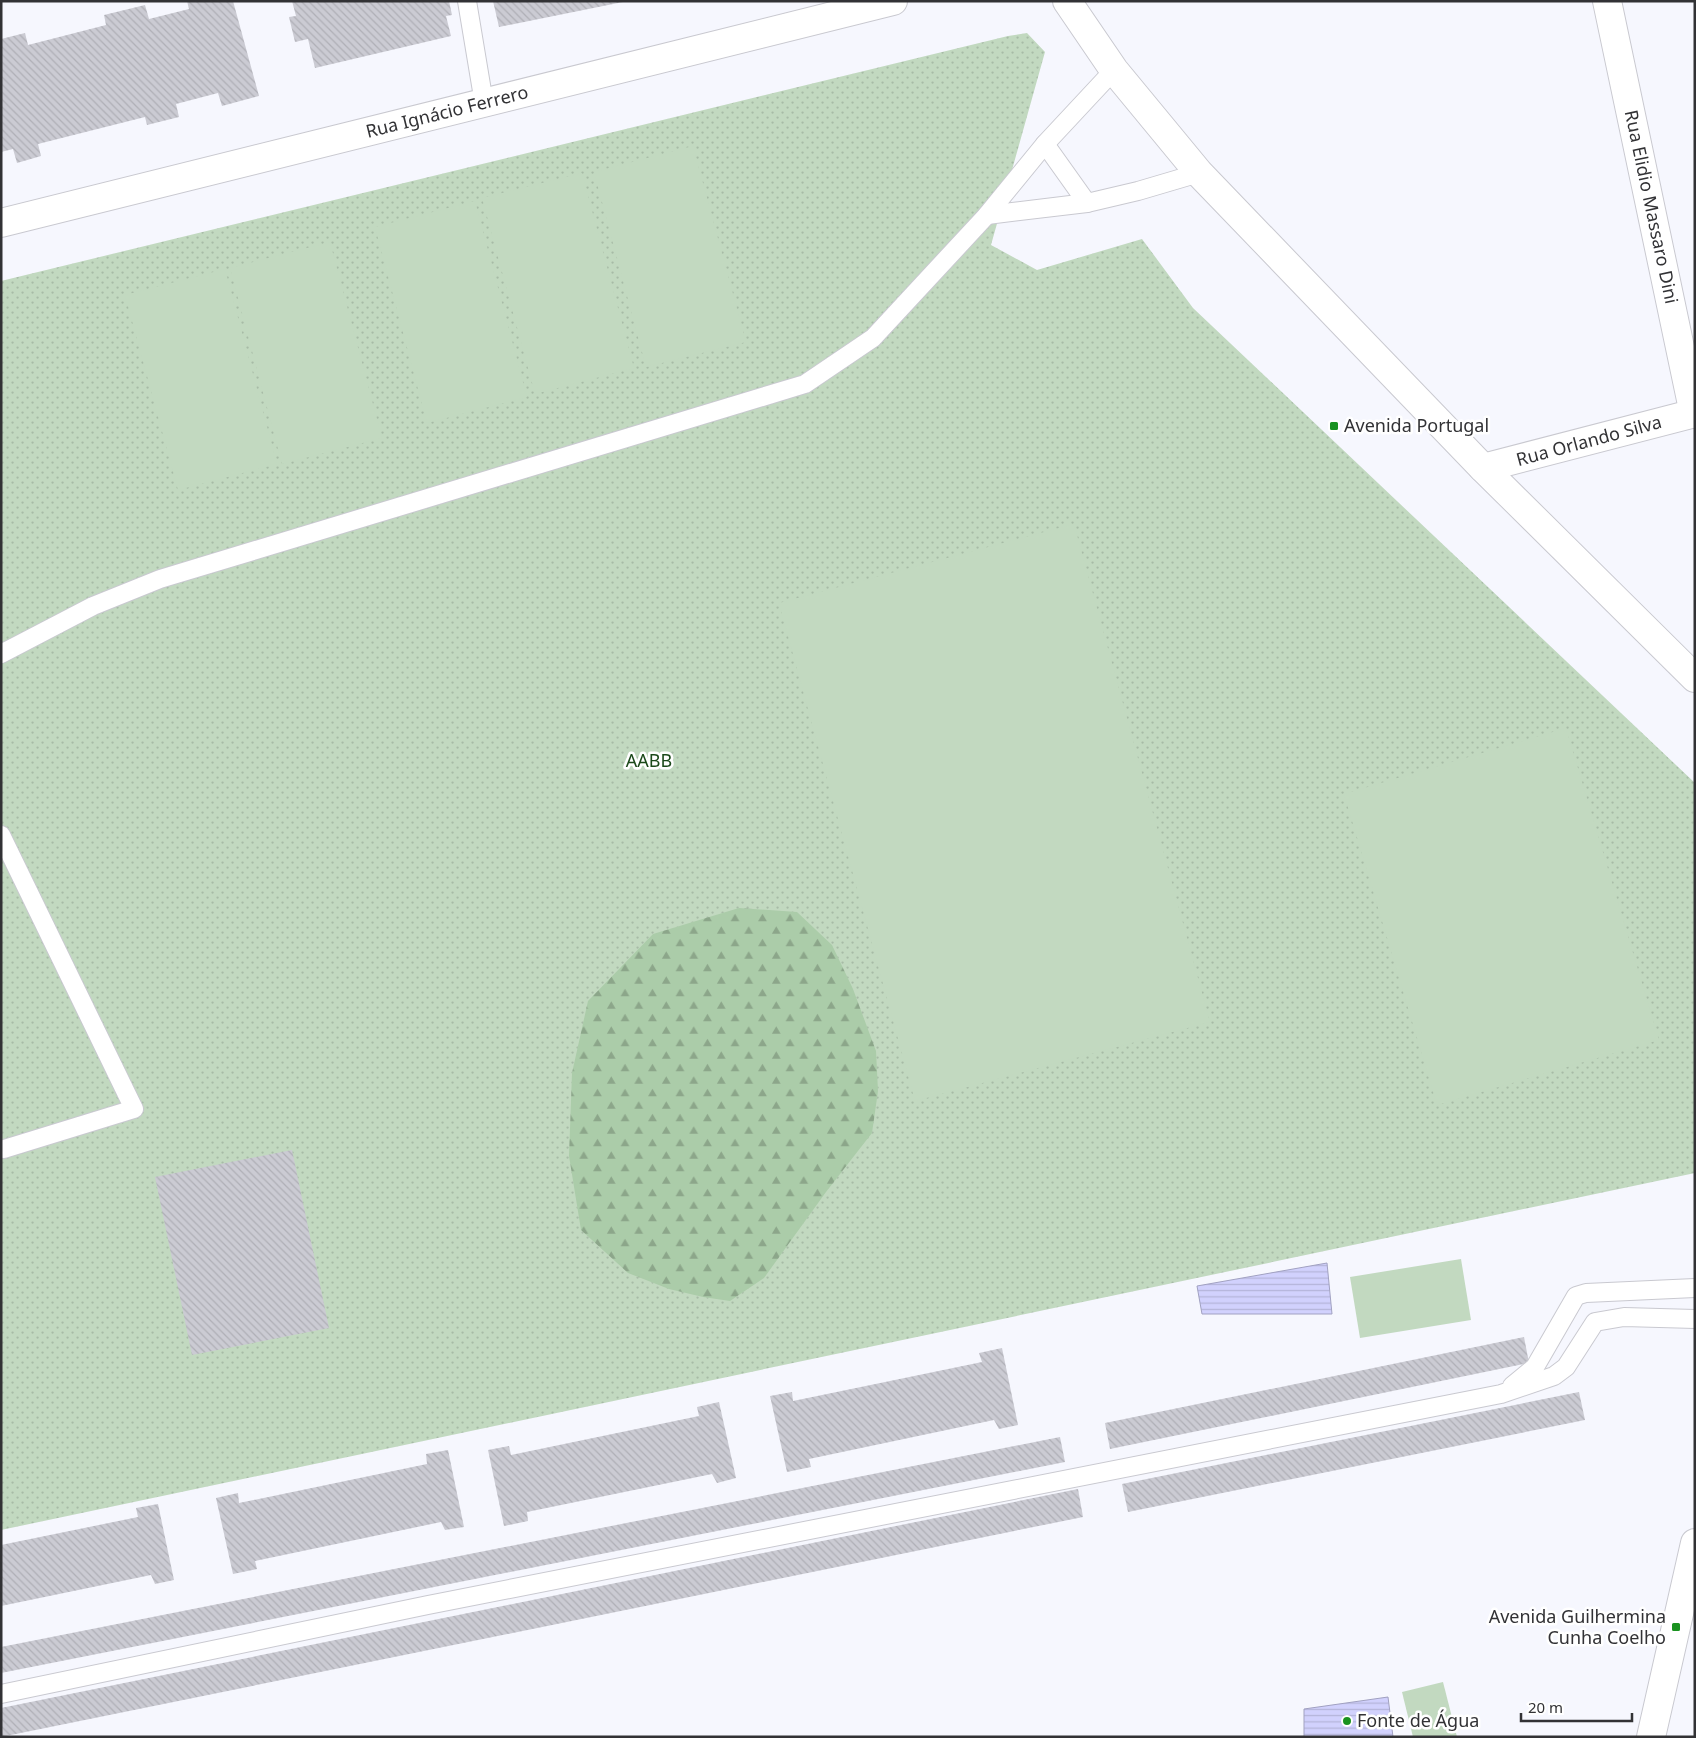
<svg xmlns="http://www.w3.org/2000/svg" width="1696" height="1738" font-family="'Noto Sans',sans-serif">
<defs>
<pattern id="green-dots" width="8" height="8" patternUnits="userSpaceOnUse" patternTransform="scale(1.25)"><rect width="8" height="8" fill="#c2d9c0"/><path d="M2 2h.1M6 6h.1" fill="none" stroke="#a7bba6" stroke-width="1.8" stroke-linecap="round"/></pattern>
<pattern id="forest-firs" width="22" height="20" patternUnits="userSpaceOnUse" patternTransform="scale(1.25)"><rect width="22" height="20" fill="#abcca9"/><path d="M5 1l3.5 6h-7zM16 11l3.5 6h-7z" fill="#8ca68a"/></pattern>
<pattern id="water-rules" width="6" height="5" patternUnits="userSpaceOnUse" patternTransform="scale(1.25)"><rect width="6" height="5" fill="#d1d1fd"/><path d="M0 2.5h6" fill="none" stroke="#b4b4d9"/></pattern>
<pattern id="building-back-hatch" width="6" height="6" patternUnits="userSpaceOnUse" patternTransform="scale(1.25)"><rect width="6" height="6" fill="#cbcbd3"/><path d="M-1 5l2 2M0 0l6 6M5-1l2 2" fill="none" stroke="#afafb6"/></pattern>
</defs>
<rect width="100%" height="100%" fill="#f6f7fe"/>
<path fill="url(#green-dots)" d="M1027 33 1045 52 991 245 1037 270 1142 239 1193 308 1695 783V1173L1 1530V281L1008 36Z"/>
<path fill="url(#forest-firs)" d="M739 908 797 912 832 945 853 989 876 1051 878 1091 872 1133 826 1192 764 1278 730 1301 703 1297 669 1289 628 1273 581 1230 569 1156 572 1073 588 1001 653 934Z"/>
<g fill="#c2d9c0">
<path d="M693 146 746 342 646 367 594 172Z"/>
<path d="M582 173 634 368 535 394 482 198Z"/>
<path d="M475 201 527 397 427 423 375 227Z"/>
<path d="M330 242 382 438 282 464 230 268Z"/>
<path d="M225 269 277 464 178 490 125 295Z"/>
<path d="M1074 524 1210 1022 915 1101 779 603Z"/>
<path d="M1566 728 1659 1040 1437 1105 1344 794Z"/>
<path d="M1461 1259 1471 1320 1360 1338 1350 1277Z"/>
<path d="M1443 1682 1457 1737H1413L1402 1692Z"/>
</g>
<g fill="url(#water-rules)" stroke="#a1a1c1">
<path d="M1327 1263 1332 1314H1202L1197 1286Z"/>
<path d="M1388 1697 1393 1737H1304V1709Z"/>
</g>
<g fill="url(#building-back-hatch)">
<path d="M187 1H233L259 96 222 106 218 93 176 104 179 117 147 125 145 117 38 144 41 156 17 163 13 149 1 152V39L25 33 28 45 106 25 104 15 145 5 149 19 189 9Z"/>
<path d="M292 1H449L452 15 446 16 451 36 315 68 308 39 295 42 289 17 296 16Z"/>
<path d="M493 1H623V2L499 27Z"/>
<path d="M292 1150 329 1328 192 1355 155 1177Z"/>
<path d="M1524 1337 1529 1363 1110 1449 1105 1423Z"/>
<path d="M1002 1348 1018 1425 999 1429 994 1420 809 1459 811 1467 787 1472 770 1396 792 1392 793 1401 982 1362 979 1353Z"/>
<path d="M1579 1392 1585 1420 1128 1512 1122 1484Z"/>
<path d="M719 1402 736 1478 717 1483 712 1474 527 1512 528 1521 504 1526 488 1450 509 1446 511 1455 699 1416 697 1407Z"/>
<path d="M1060 1437 1065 1462 1 1673V1647Z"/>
<path d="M448 1450 464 1527 445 1530 441 1522 255 1561 257 1569 233 1574 216 1498 238 1493 239 1503 427 1464 426 1454Z"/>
<path d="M1078 1489 1083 1517 1 1737V1708Z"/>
<path d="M158 1504 174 1580 155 1584 151 1575 1 1606V1545L138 1517 136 1508Z"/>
</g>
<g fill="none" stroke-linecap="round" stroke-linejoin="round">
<defs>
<g id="service">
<path d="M467 1 484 103"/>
<path d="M1045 144 1087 203 1138 191 1199 173"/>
<path d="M987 215 1087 203"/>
<path d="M1 654 93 606 160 579 805 384 873 338 987 215 1045 144 1114 70"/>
<path d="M1 835 134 1109 4 1149"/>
<path d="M1512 1386 1535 1367 1576 1296 1586 1293 1695 1288"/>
<path d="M1 1694 428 1605 1501 1394 1554 1376 1566 1367 1595 1322 1624 1317 1695 1319"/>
</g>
<g id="minor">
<path d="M1607 1 1694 414"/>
<path d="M1 223 893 1"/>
<path d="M1483 468 1695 413"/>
<path d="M1651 1737 1695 1543"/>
</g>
<path id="tertiary" d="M1067 1 1114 70 1199 173 1483 468 1695 678"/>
</defs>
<use href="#service" stroke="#c9c9d0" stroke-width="20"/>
<use href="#minor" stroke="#c9c9d0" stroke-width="30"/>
<use href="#tertiary" stroke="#c9c9d0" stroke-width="30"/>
<use href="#service" stroke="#fff" stroke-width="18"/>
<use href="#minor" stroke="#fff" stroke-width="28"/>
<use href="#tertiary" stroke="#fff" stroke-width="28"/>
</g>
<g fill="#1a9220" stroke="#fff" stroke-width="2">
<rect x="1329" y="421" width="10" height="10" rx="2.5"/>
<rect x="1671" y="1622" width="10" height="10" rx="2.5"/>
<circle cx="1347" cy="1721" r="5"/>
</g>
<g text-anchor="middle" stroke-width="5" stroke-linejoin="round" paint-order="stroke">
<g font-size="18" fill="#323235" stroke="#fff">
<text transform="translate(447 112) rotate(-14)" y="6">Rua Ignácio Ferrero</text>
<text transform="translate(1651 207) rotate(78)" y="6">Rua Elidio Massaro Dini</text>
<text transform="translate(1589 441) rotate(-15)" y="6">Rua Orlando Silva</text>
</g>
<g font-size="18" fill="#323235" stroke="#fff" text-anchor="start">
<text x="1344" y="432">Avenida Portugal</text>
<text x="1666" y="1623" text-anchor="end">Avenida Guilhermina<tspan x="1666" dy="21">Cunha Coelho</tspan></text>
<text x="1357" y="1727">Fonte de Água</text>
</g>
<g font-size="18" fill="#1b491a" stroke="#fff">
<text x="649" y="767">AABB</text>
</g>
</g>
<rect width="1696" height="1738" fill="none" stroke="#323235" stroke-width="5"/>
<path d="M1521 1713v8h111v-8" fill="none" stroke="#323235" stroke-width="2.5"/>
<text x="1528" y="1713" font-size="15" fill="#323235" stroke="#ffffff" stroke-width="4" paint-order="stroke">20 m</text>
</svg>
